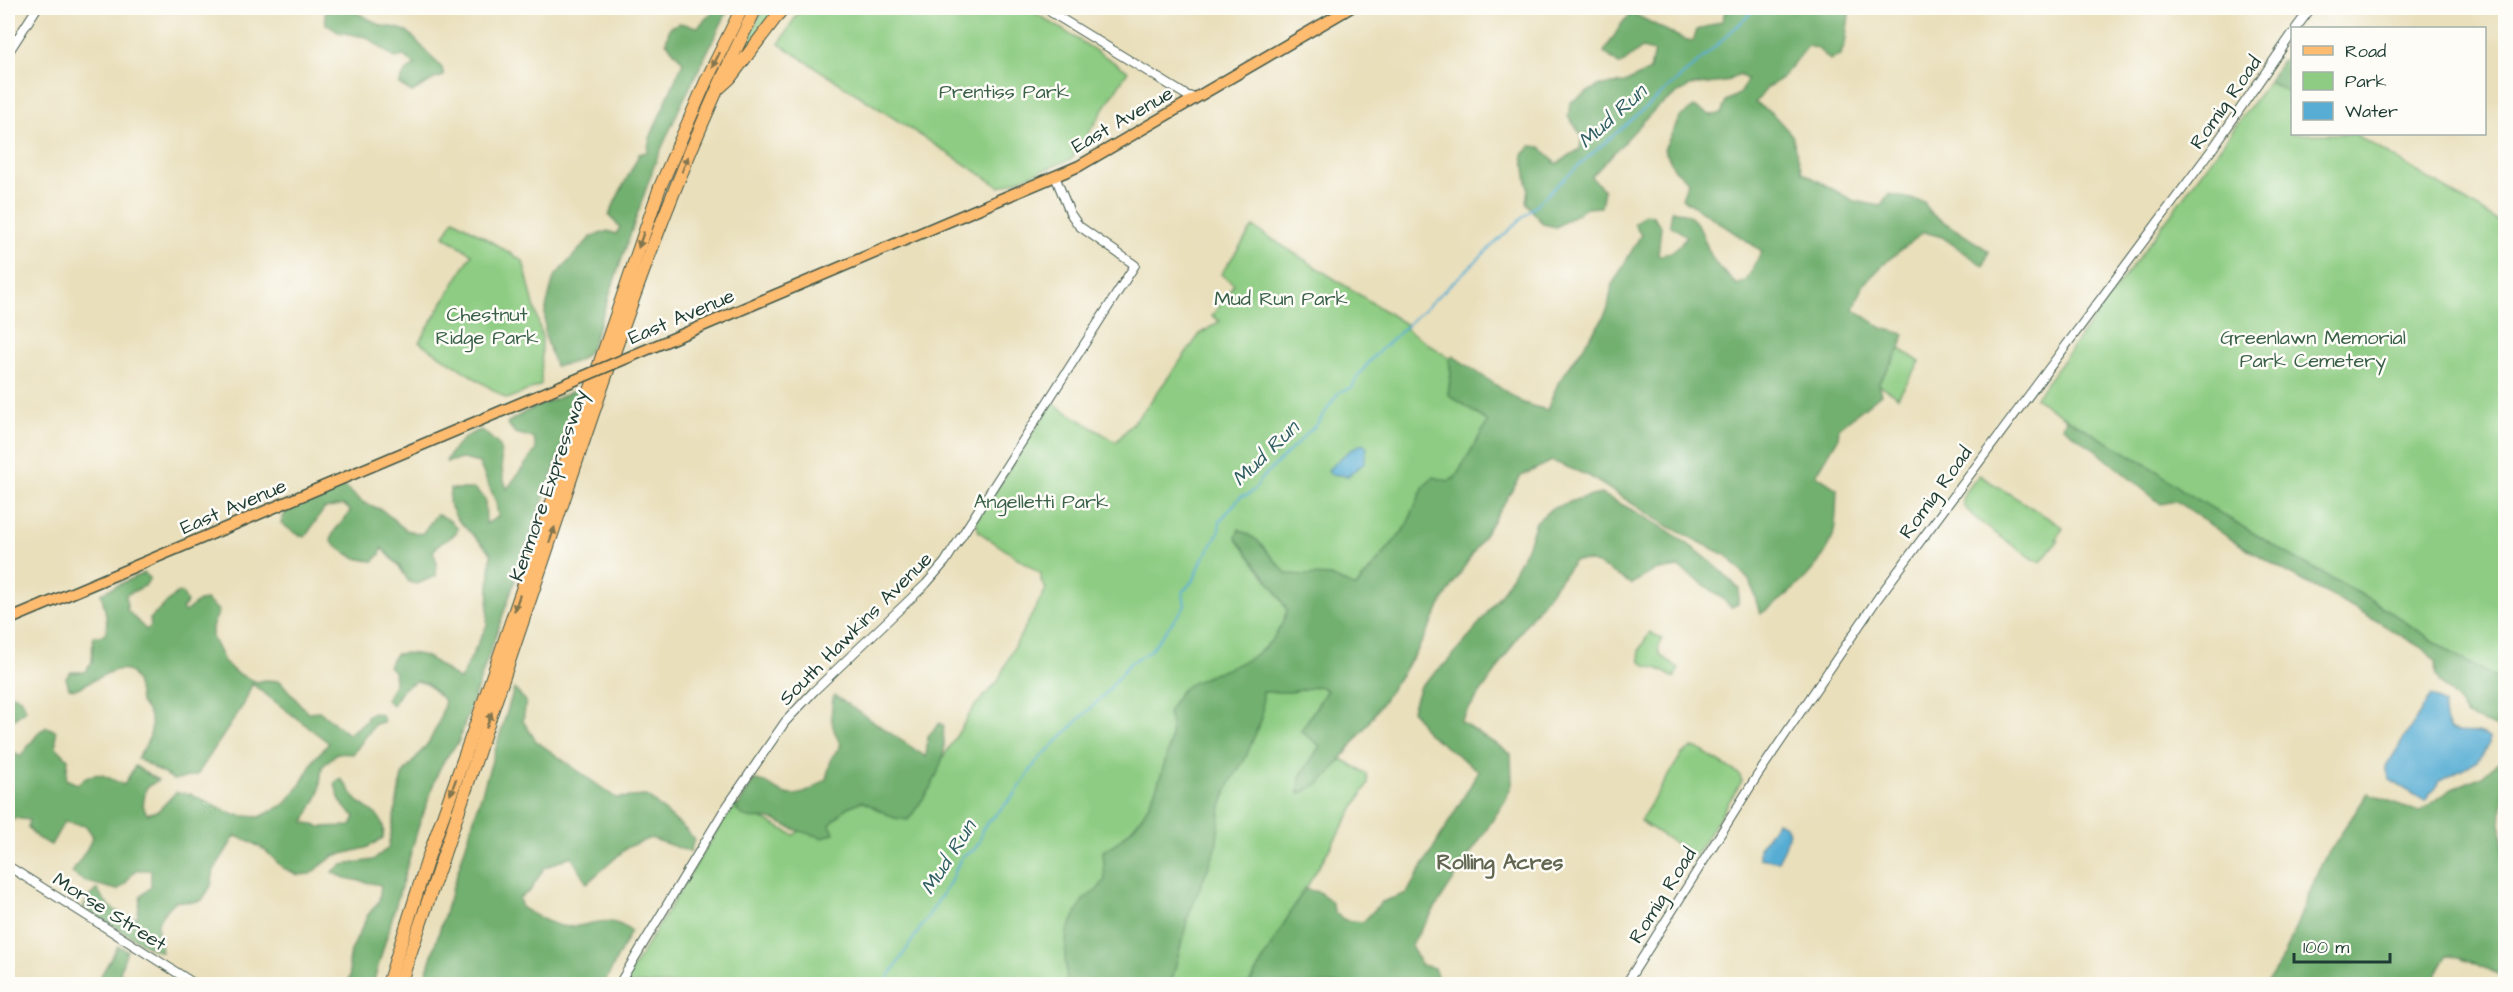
<svg xmlns="http://www.w3.org/2000/svg" width="2513" height="992" font-family="'Architects Daughter',sans-serif">
<rect width="100%" height="100%" fill="#fdfcf7"/>
<filter id="ink" filterUnits="userSpaceOnUse"><feTurbulence type="fractalNoise" baseFrequency=".0167" numOctaves="2"/><feDisplacementMap in="SourceGraphic" scale="12" xChannelSelector="R" yChannelSelector="G"/><feConvolveMatrix kernelMatrix="1 2 1 2 8 2 1 2 1" color-interpolation-filters="sRGB"/></filter>
<filter id="wash" filterUnits="userSpaceOnUse"><feTurbulence type="fractalNoise" baseFrequency=".008" numOctaves="4" result="noise"/><feDisplacementMap in="SourceGraphic" scale="24" xChannelSelector="R" yChannelSelector="G"/><feGaussianBlur stdDeviation="1.35" result="paint"/><feColorMatrix in="noise" values="0 0 0 0 0 0 0 0 0 0 0 0 0 0 0 0 0 1.4 0 .05"/><feComposite in="paint" operator="in"/></filter>
<g filter="url(#wash)">
<rect width="100%" height="100%" fill="#e9dfbb"/>
<g fill="#8dcc82" stroke="#56845b" stroke-width="1.5">
<path d="M764 8H779L732 70Z"/>
<path d="M801 8H1028L1128 71 1072 159 1000 187 779 44Z"/>
<path d="M2269 81 2292 95V134H2355L2505 225V693L2277 556 2035 398Z"/>
<path d="M454 219 523 261 542 337 541 385 507 399 419 342 472 254 444 236Z"/>
<path d="M1253 227 1407 325 1405 328 1449 358 1451 374 1448 394 1488 422 1455 478 1448 481 1424 486 1406 527 1356 587 1319 685 1327 690 1301 731 1320 746 1300 777 1299 793 1320 783 1342 759 1367 774 1368 784 1249 984H623L733 804 794 835 857 788 916 802 974 707 998 681 1013 649 1046 589 1041 581V574L979 532 976 521 1052 403 1116 442 1145 409 1200 334 1220 321 1212 316 1234 284 1221 274Z"/>
<path d="M1900 349 1920 362 1898 397 1878 384Z"/>
<path d="M1979 475 2063 527 2056 539 2058 541 2040 563C2027 555 1964 515 1963 503 1962 493 1974 482 1979 475Z"/>
<path d="M1650 632 1662 639 1658 647 1660 655 1679 668 1674 678 1659 669 1647 666 1640 661 1639 650Z"/>
<path d="M1691 748H1697L1739 774 1742 781 1695 856 1640 821 1682 754Z"/>
</g>
<g fill="#72b070" stroke="#487652" stroke-width="1.5">
<path d="M330 8H348L382 26 397 28 408 32 442 68 444 76 434 79 412 92 399 84 406 71 415 65 404 56 395 58 366 37 338 32 326 24 325 13Z"/>
<path d="M716 8H729L679 109 655 163 591 348C582 362 571 364 555 366L545 335V312L554 277 591 237 608 231 616 234 620 227 609 216C617 194 630 175 639 154L647 152 650 138 683 62 666 42 670 27 680 23 698 27Z"/>
<path d="M1726 8H1850L1845 44 1840 56 1830 60 1817 48 1808 46 1782 78 1767 88 1755 103 1771 112 1792 135 1802 172 1854 201 1881 206 1889 194 1924 202 1930 213 1989 251 1984 266 1942 237 1924 232 1887 261 1864 284 1854 309 1882 328 1904 334 1900 349 1878 384 1881 394 1839 428 1838 438 1816 475 1837 489C1836 504 1837 521 1833 536 1823 566 1787 598 1760 614L1751 583 1729 557 1666 525 1589 476 1552 461 1521 476 1443 601 1417 651 1367 725 1329 775 1320 783 1299 794 1300 777 1320 746 1301 731 1327 690 1319 686 1291 692H1263L1262 718 1245 759 1230 783 1221 807 1216 849 1189 914 1171 984H1067L1065 956 1067 932 1083 900 1097 890 1105 880 1103 851C1140 831 1156 797 1166 758 1171 739 1174 732 1168 713 1172 706 1175 698 1180 692 1186 684 1199 680 1208 676 1245 662 1275 652 1287 610L1275 590 1236 538 1239 529 1257 540 1287 574 1330 576 1356 587 1406 527 1424 486 1434 477 1448 481 1455 478 1488 422 1448 394 1451 374 1449 358 1453 356 1523 403 1547 410 1558 383 1602 320 1608 308 1612 285 1641 235 1634 224 1645 214 1652 215 1661 226 1658 255C1672 255 1679 247 1686 236L1670 225 1672 210C1707 215 1700 244 1717 265 1722 272 1730 278 1737 285L1746 281 1762 251 1682 198 1688 181 1675 170 1664 149 1680 117 1694 107 1710 115 1721 114 1726 101 1739 94 1747 80 1740 74 1725 82 1689 86 1656 108 1591 177 1604 190 1601 207 1586 208 1556 227 1543 224 1526 203 1528 188 1523 155 1531 146 1541 147 1556 164 1580 149 1582 136 1568 116 1571 102 1600 85 1625 83 1650 70 1654 51 1642 48 1620 65 1604 52 1623 22 1632 13 1683 39 1693 41 1697 30 1722 21Z"/>
<path d="M2292 59V95L2269 81 2281 61Z"/>
<path d="M583 387 458 743C431 772 435 789 420 821L373 984H346L350 977 349 963 351 951 368 915 379 901 381 885 345 878 332 872 342 865 373 860 388 848 402 775 429 742 438 724 445 701 427 684 416 681 404 688 393 705 386 700 395 682 394 671 388 666 396 654C430 650 434 664 460 680L487 625 491 553 457 519 449 503 450 489H475L485 499 486 524 498 517 496 502 479 463 463 459 446 462C452 448 466 433 482 430L500 446 503 477 507 489 536 450 534 438 515 433 507 423 525 412Z"/>
<path d="M2066 418 2153 468 2182 490 2288 554 2375 602 2455 655 2504 683 2505 731 2467 716 2456 699 2440 683 2436 675 2435 661 2425 650 2362 612 2288 573 2231 539 2176 501 2161 504 2094 449 2063 427Z"/>
<path d="M337 485 343 486 364 503 382 510 406 530 422 534 436 515C446 516 452 522 458 529 453 541 439 539 433 552L437 562 436 576 417 584 409 582 399 566 382 548 380 554 374 561C355 560 345 554 331 541 332 527 346 523 350 510L343 505 324 509 305 537 295 533 281 523 285 513 317 493Z"/>
<path d="M1601 494C1652 519 1701 547 1739 589L1738 604 1731 607 1717 594 1678 567 1654 571 1631 584C1613 574 1595 557 1574 561L1526 624 1494 674 1460 721 1511 754 1512 784 1505 801 1411 945 1421 965 1434 968 1440 984H1249L1304 889 1319 892 1331 901 1335 913 1345 920 1363 922 1382 902 1407 893 1479 771 1426 732 1412 710 1420 686 1447 662 1471 635 1503 591 1527 548 1536 522 1551 509 1578 499Z"/>
<path d="M144 573 150 578 145 586 126 595 127 610 146 630 151 626 150 619 178 592 183 594 187 603 182 609 185 612 199 601 206 600 219 611 212 627V637L225 663 236 673 257 682 264 680 280 681 307 712 319 711 348 734 366 721 368 715 374 713 382 715 384 722 375 724 353 754 337 753 322 767 319 794 304 822 320 827 351 826 355 816C342 808 338 798 335 783L340 779C348 784 349 791 355 798 367 813 387 812 383 838L366 848 334 856 310 874 298 875 283 868 265 850 249 841 235 836 214 870 211 886 202 900 193 902 176 901C154 920 155 925 162 952L152 949 83 908 89 897 97 889C106 905 118 917 137 918L141 896 151 887V870H135L125 884 117 890 84 881 72 873C79 860 88 850 93 836L86 826 64 822 51 845 37 838 28 827 29 820 15 818 8 825V747L20 757 40 731 47 727 56 731V747L68 759 66 779 77 784C99 768 101 775 124 785L135 766 158 780 146 788 143 806 147 814 159 810 176 792 190 794 234 815 260 817 285 804 300 785 315 758 329 743 252 684 244 704 197 775 174 780 137 758C152 739 159 720 140 702 135 644 103 679 75 689L69 688 66 678 71 672H85L92 662 93 636C96 636 100 636 103 635 112 631 103 602 101 593Z"/>
<path d="M514 689 526 701 523 721 536 741 616 798 647 796 686 830 694 839 690 852 651 838 628 847 587 883 571 856 544 868 530 891 519 898 522 908C534 915 547 923 561 926 588 931 601 910 631 931L604 984H423Z"/>
<path d="M8 693 20 698 26 709 10 723 8 730Z"/>
<path d="M834 695 926 757 928 736 940 723 944 726C942 734 945 742 944 750 939 780 925 796 908 820L894 818 862 801 846 808 830 825 834 833 823 838C812 834 801 832 791 828 785 826 780 822 774 820 759 815 749 825 736 809L754 780C770 781 773 791 786 794 801 798 815 788 826 779L832 757 841 745C831 728 829 714 834 695Z"/>
<path d="M2498 762H2505L2501 826 2506 878 2505 977 2460 957 2447 956 2430 984H2266L2284 956 2321 864 2368 793 2419 812 2452 789 2482 776Z"/>
<path d="M118 946 127 950 120 972 128 984H96Z"/>
</g>
<g fill="#57add4" stroke="#3b7584" stroke-width="1.5">
<path d="M1364 444 1367 447 1364 463 1348 476 1330 474 1328 470C1338 461 1350 447 1364 444Z"/>
<path d="M2431 695 2444 704C2442 749 2471 723 2489 738V745L2477 762 2439 782 2425 801 2390 780 2386 767Z"/>
<path d="M1777 822 1786 826 1789 831 1785 847 1778 861 1759 858V848Z"/>
</g>
<g fill="none" stroke-linecap="round" stroke-linejoin="round">
<path stroke="#57add4" stroke-width="2" d="M884 984 949 884 962 856 974 850 980 841 982 829 1016 793 1036 762 1105 694 1130 663 1150 651 1185 606 1183 592 1194 579 1202 560 1213 543 1219 531 1220 521 1241 496 1248 495 1255 489 1260 480 1317 424 1339 392 1352 388 1357 377 1374 356 1579 165 1703 58 1756 8"/>
</g>
</g>
<g filter="url(#ink)">
<g fill="none" stroke-linecap="round" stroke-linejoin="round">
<defs>
<g id="minor">
<path d="M1044 8 1186 95 1195 98"/>
<path d="M2296 28 2311 8"/>
<path d="M8 53 37 8"/>
<path d="M8 866 195 984"/>
<path d="M619 984 723 812 785 722 814 691 926 584 945 562 1135 265 1079 226 1070 213 1055 176"/>
<path d="M1626 984 1757 776 1878 598 2213 148 2292 34"/>
</g>
<g id="major">
<path d="M634 355 1079 166 1350 8"/>
<path d="M8 620 561 386"/>
</g>
<g id="highway">
<path d="M719 88 730 78 783 8"/>
<path d="M388 984 427 861 478 718 660 187 707 79 742 8"/>
<path d="M400 984C454 823 509 661 564 499 620 332 677 165 756 8"/>
</g>
</defs>
<use href="#minor" stroke="#3d5548" stroke-width="10"/>
<use href="#major" stroke="#3d5548" stroke-width="13"/>
<use href="#highway" stroke="#3d5548" stroke-width="14"/>
<use href="#minor" stroke="#fff" stroke-width="8"/>
<use href="#major" stroke="#febc70" stroke-width="10"/>
<use href="#highway" stroke="#febc70" stroke-width="12"/>
<defs>
<path id="major-bridge" d="M561 386 634 355"/>
</defs>
<use href="#major-bridge" stroke="#3d5548" stroke-width="13" stroke-linecap="butt"/>
<use href="#major-bridge" stroke="#febc70" stroke-width="10"/>
</g>
<defs><path id="oneway-solid" d="M-6-.8H1V-3.2L6.5 0L1 3.2V.8H-6Z" transform="scale(1.5)"/></defs>
<g fill="#83764f">
<use href="#oneway-solid" transform="translate(716 60) rotate(116)"/>
<use href="#oneway-solid" transform="translate(685 164) rotate(-69)"/>
<use href="#oneway-solid" transform="translate(641 240) rotate(109)"/>
<use href="#oneway-solid" transform="translate(552 535) rotate(-71)"/>
<use href="#oneway-solid" transform="translate(517 603) rotate(109)"/>
<use href="#oneway-solid" transform="translate(489 720) rotate(-71)"/>
<use href="#oneway-solid" transform="translate(453 787) rotate(110)"/>
</g>
</g>
<g text-anchor="middle" stroke-width="5" stroke-linejoin="round" paint-order="stroke">
<g font-size="20" fill="#3a6148" stroke="#fdfcf7">
<text x="1004" y="98">Prentiss Park</text>
<text x="1281" y="305">Mud Run Park</text>
<text x="487" y="321">Chestnut<tspan x="487" dy="23">Ridge Park</tspan></text>
<text x="2313" y="344">Greenlawn Memorial<tspan x="2313" dy="23">Park Cemetery</tspan></text>
<text x="1041" y="508">Angelletti Park</text>
</g>
<g font-size="20" fill="#1f3d34" stroke="#fdfcf7">
<text transform="translate(2225 102) rotate(-55)" y="7">Romig Road</text>
<text transform="translate(1122 119) rotate(-30)" y="7">East Avenue</text>
<text transform="translate(681 316) rotate(-23)" y="7">East Avenue</text>
<text transform="translate(548 485) rotate(-71)" y="7">Kenmore Expressway</text>
<text transform="translate(1935 492) rotate(-54)" y="7">Romig Road</text>
<text transform="translate(233 506) rotate(-23)" y="7">East Avenue</text>
<text transform="translate(855 628) rotate(-45)" y="7">South Hawkins Avenue</text>
<text transform="translate(1662 895) rotate(-58)" y="7">Romig Road</text>
<text transform="translate(110 911) rotate(32)" y="7">Morse Street</text>
</g>
<g font-size="21" font-style="italic" fill="#305f64" stroke="#fdfcf7">
<text transform="translate(1612 116) rotate(-42)" y="7">Mud Run</text>
<text transform="translate(1265 453) rotate(-44)" y="7">Mud Run</text>
<text transform="translate(948 857) rotate(-57)" y="7">Mud Run</text>
</g>
<g font-size="21" font-weight="bold" fill="#626752" stroke="#fdfcf7">
<text x="1500" y="869">Rolling Acres</text>
</g>
</g>
<rect width="2513" height="992" fill="none" stroke="#fdfcf7" stroke-width="30"/>
<rect x="2291" y="27" width="195" height="108" fill="#fdfcf7" stroke="#a4b0a9" stroke-width="1.5"/>
<rect x="2303" y="46" width="30" height="9" fill="#febc70" stroke="#a4b0a9" stroke-width="1.5"/>
<text x="2345" y="57" font-size="18" fill="#1f3d34">Road</text>
<rect x="2303" y="72" width="30" height="18" fill="#8dcc82" stroke="#a4b0a9" stroke-width="1.5"/>
<text x="2345" y="87" font-size="18" fill="#1f3d34">Park</text>
<rect x="2303" y="102" width="30" height="18" fill="#57add4" stroke="#a4b0a9" stroke-width="1.5"/>
<text x="2345" y="117" font-size="18" fill="#1f3d34">Water</text>
<path d="M2294 953v9h96v-9" fill="none" stroke="#1f3d34" stroke-width="3"/>
<text x="2303" y="953" font-size="18" fill="#1f3d34" stroke="#fdfcf7" stroke-width="4.5" paint-order="stroke">100 m</text>
</svg>
